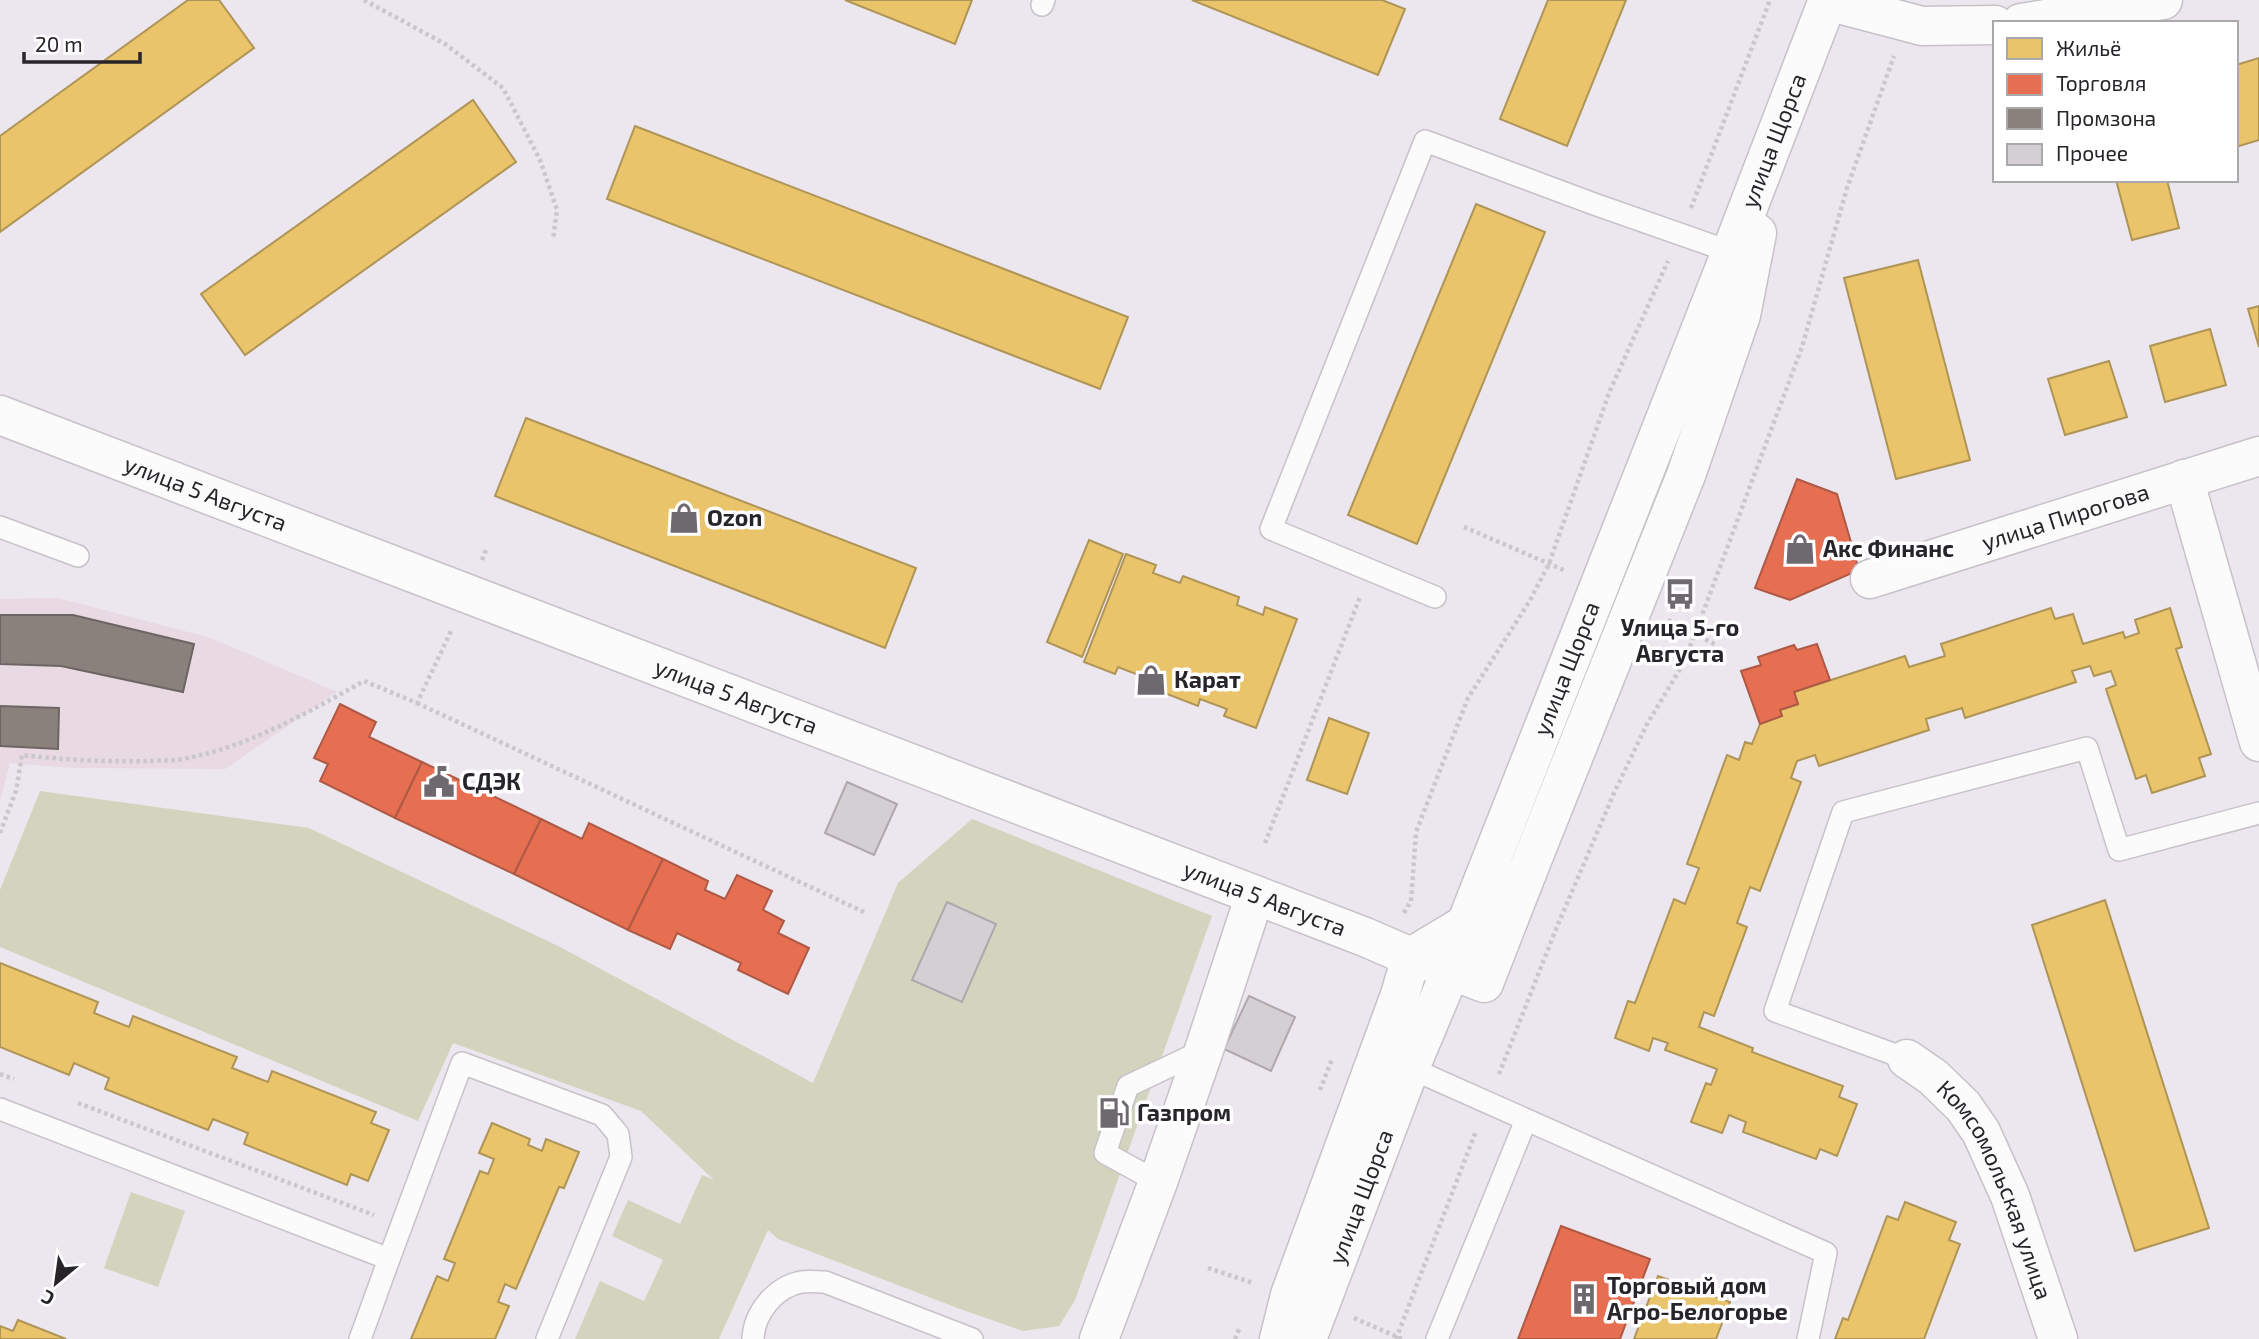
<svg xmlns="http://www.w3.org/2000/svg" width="2259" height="1339" font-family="'Exo 2',sans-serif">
<rect width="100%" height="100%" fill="#ece6ee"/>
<path fill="#e9d9e3" d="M58 598 211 638 337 692 225 769 73 768 10 763 0 801V599Z"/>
<g fill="#d3d4bd">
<path d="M40 791 309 828 560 947 813 1083 898 883 972 819 1212 916 1075 1300 1059 1326 1023 1331 960 1309 778 1239 768 1230 719 1339H575L600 1281 644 1301 663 1260 612 1236 628 1200 680 1224 702 1175 714 1180 641 1111 453 1043 418 1121 0 947V890Z"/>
<path d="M131 1192 185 1211 158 1287 104 1268Z"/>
</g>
<g fill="#e9c46a" stroke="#af9457" stroke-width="2">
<path d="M188 0H219L254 48 0 232V136Z"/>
<path d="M845 0H972L955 44Z"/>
<path d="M1192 0H1382L1405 9 1378 75Z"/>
<path d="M1548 0H1626L1567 146 1500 119Z"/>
<path d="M2259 58V140L2236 147V65Z"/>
<path d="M473 100 516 162 245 355 201 294Z"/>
<path d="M635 126 1128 317 1100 389 607 199Z"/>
<path d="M2116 180H2167L2179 228 2132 240Z"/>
<path d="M1476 204 1545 232 1417 544 1348 515Z"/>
<path d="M1918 260 1970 460 1896 479 1844 278Z"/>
<path d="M2259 306V347L2248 309Z"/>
<path d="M2210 329 2226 385 2165 402 2150 346Z"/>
<path d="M2109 361 2127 417 2065 435 2048 379Z"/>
<path d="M526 418 916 568 885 648 495 496Z"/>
<path d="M1089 540 1123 554 1082 657 1047 642Z"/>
<path d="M1126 554 1156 565 1153 573 1180 583 1183 576 1239 597 1237 605 1263 615 1265 607 1297 619 1256 728 1224 716 1227 709 1200 699 1198 706 1141 684 1144 677 1118 667 1115 674 1084 662Z"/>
<path d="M2051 608 2055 619 2073 614 2083 644 2123 632 2125 638 2139 633 2135 620 2170 608 2182 647 2176 649 2211 754 2199 758 2205 776 2152 793 2146 775 2136 779 2106 689 2116 685 2111 671 2094 676 2090 666 2072 671 2076 682 1965 718 1962 708 1926 719 1929 730 1819 766 1815 755 1797 761 1791 778 1801 782 1760 891 1750 887 1737 923 1747 927 1714 1016 1704 1012 1699 1027 1753 1048 1752 1052 1843 1086 1839 1097 1857 1104 1837 1156 1820 1149 1816 1159 1743 1132 1746 1122 1729 1115 1722 1133 1691 1122 1706 1083 1711 1085 1717 1069 1665 1050 1668 1043 1653 1038 1649 1051 1615 1038 1628 1001 1635 1003 1674 899 1685 904 1699 868 1687 864 1727 755 1739 760 1745 742 1752 744 1760 724 1782 716 1780 710 1798 704 1794 692 1905 656 1909 667 1945 656 1941 644Z"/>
<path d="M1329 718 1369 733 1347 794 1307 780Z"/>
<path d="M2105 900 2209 1228 2135 1251 2032 925Z"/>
<path d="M0 963 98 1002 94 1013 129 1027 133 1016 237 1057 232 1068 268 1082 272 1071 376 1112 371 1123 389 1130 368 1181 351 1174 347 1185 244 1144 248 1133 213 1119 208 1130 105 1089 109 1078 74 1063 69 1075 0 1047Z"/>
<path d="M492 1123 530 1139 528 1145 542 1151 546 1139 579 1152 564 1188 559 1187 516 1289 505 1284 498 1302 509 1306 495 1339H411L437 1276 448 1281 455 1263 444 1259 480 1171 488 1174 494 1159 479 1153Z"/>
<path d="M1905 1202 1956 1222 1949 1240 1960 1244 1924 1339H1835L1843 1318 1848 1320 1887 1216 1898 1220Z"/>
<path d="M1658 1276 1730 1302 1716 1339H1634Z"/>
<path d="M18 1320 66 1339H0V1326L13 1331Z"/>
</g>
<g fill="#e76f51" stroke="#ae5945" stroke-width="2">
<path d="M1797 479 1837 494 1859 570 1790 600 1755 588Z"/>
<path d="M1817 644 1830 680 1794 692 1798 704 1780 710 1782 716 1760 724 1741 671 1761 665 1758 657 1794 645 1797 650Z"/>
<path d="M340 704 376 722 369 737 422 762 395 818 320 781 328 764 314 758Z"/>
<path d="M422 762 541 819 514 874 395 818Z"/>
<path d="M541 819 582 839 589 823 663 859 628 930 514 874Z"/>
<path d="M663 859 708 881 705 890 725 899 737 875 772 891 763 910 784 921 778 933 809 948 788 994 738 970 741 963 677 933 670 949 628 930Z"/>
<path d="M1561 1226 1650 1259 1620 1339H1518Z"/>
</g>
<g fill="#8a817c" stroke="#6d6563" stroke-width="2">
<path d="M0 615H73L194 644 183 692 61 666 0 664Z"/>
<path d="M0 706 59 708 58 749 0 746Z"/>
</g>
<g fill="#d4cfd3" stroke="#aea8ad" stroke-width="2">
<path d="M847 782 897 804 874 855 825 833Z"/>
<path d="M947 902 996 924 962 1002 912 980Z"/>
<path d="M1249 996 1295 1017 1271 1071 1224 1049Z"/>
</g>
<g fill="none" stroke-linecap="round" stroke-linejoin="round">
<defs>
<g id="service">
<path d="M1042 5 1044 0"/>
<path d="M0 527 78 556"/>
<path d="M1435 597 1271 529 1425 141 1594 204 1731 252"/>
<path d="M1907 1059 1775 1011 1843 812 2087 748 2119 850 2259 813"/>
<path d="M1410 1068 1826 1253 1808 1339"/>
<path d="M0 1109 389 1259 462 1063 602 1115 618 1134 621 1157 547 1339"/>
<path d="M1158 1182 1105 1153 1128 1086 1204 1050"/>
<path d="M360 1339 389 1259"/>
<path d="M753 1339C754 1313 775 1287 801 1282 809 1281 817 1282 825 1282L972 1339"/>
<path d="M1437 1339 1526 1120"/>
</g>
<g id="minor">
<path d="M1827 1 1922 26 1995 25"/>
<path d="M2021 23 2163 0"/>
<path d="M2184 479 2259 742"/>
<path id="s1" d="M1870 579 2259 456"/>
<path id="s2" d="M1907 1059 1933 1077 1963 1106 1981 1132 2010 1196 2058 1339"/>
</g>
<g id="tertiary">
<path id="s3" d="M0 415 1365 937 1411 957"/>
<path d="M1420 958 1484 983 1527 873"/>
<path d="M1099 1339 1158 1182 1204 1050 1255 895"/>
</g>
<g id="secondary">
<path d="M1279 1339 1290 1295 1400 995 1411 957 1466 924 1527 873 1686 475 1741 315 1757 233"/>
<path id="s4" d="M1307 1339 1410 1068 1451 970 1466 924 1731 252 1828 0"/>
</g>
</defs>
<use href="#service" stroke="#c6c2c8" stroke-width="24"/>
<use href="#minor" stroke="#c6c2c8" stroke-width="41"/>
<use href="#tertiary" stroke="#c6c2c8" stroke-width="41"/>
<use href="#secondary" stroke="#c6c2c8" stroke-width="41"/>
<g stroke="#c9c7ca" stroke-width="4.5" stroke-dasharray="3.5 3.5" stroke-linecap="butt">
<path d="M364 0 445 44 503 88 540 160 557 210 553 240"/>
<path d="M1691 208 1770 0"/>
<path d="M1464 527 1566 571"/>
<path d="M482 560 486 550"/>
<path d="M1668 620 1718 646"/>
<path d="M417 703 866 913"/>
<path d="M0 833 16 791 22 755C64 760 108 762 150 761 161 760 172 761 183 759 248 747 307 713 364 681L417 703 452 629"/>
<path d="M1265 843 1360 597"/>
<path d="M1404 913 1411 901 1416 832 1468 698 1529 602 1549 564 1609 393 1668 261"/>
<path d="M0 1074 14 1079"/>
<path d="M1499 1074 1556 929 1614 793 1647 724 1683 664 1695 634 1802 347 1847 188 1894 56"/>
<path d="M1320 1090 1332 1059"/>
<path d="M78 1103 374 1215"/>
<path d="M1208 1268 1253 1283"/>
<path d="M1354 1318 1402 1339"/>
<path d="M1235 1339 1240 1327"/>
<path d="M1396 1339 1476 1131"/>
</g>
<use href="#service" stroke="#fcfbfc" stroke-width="21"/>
<use href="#minor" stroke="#fcfbfc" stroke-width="38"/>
<use href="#tertiary" stroke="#fcfbfc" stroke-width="38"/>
<use href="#secondary" stroke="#fcfbfc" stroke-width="38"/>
</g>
<defs>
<symbol id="shop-bare" viewBox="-9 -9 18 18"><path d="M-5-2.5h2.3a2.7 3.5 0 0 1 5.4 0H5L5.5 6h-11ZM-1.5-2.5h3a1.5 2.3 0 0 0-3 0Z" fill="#6d696f" stroke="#fff" stroke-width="2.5" paint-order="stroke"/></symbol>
<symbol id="bus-bare" viewBox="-9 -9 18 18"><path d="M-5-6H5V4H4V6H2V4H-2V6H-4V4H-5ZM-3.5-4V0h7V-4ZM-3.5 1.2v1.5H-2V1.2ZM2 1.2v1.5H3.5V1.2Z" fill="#6d696f" stroke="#fff" stroke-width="2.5" paint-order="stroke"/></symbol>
<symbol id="civic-bare" viewBox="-9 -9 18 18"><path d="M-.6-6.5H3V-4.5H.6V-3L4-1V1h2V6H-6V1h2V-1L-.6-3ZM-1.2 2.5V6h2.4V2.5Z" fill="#6d696f" stroke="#fff" stroke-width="2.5" paint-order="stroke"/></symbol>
<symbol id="fuel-bare" viewBox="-9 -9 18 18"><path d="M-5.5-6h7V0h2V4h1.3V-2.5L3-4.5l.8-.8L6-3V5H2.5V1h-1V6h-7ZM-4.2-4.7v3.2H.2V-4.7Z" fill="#6d696f" stroke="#fff" stroke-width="2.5" paint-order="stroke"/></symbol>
<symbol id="building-bare" viewBox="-9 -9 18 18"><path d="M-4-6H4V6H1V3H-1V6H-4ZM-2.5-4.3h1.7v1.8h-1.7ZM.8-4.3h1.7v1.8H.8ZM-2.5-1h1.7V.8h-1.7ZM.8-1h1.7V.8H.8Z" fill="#6d696f" stroke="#fff" stroke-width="2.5" paint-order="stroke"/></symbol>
</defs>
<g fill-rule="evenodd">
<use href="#shop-bare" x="662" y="496" width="44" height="44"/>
<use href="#shop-bare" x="1778" y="527" width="44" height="44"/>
<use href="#bus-bare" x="1658" y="572" width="44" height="44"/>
<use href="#shop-bare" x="1129" y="658" width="44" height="44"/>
<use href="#civic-bare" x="417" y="760" width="44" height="44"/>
<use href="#fuel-bare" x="1092" y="1091" width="44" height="44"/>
<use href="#building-bare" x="1562" y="1277" width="44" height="44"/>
</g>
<g text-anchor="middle" stroke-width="7" stroke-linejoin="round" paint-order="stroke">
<g font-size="23" fill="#28252a" stroke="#fff">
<text dy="8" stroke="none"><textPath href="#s4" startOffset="1286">улица Щорса</textPath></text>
<text dy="8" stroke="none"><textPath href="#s3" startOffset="220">улица 5 Августа</textPath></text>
<text dy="8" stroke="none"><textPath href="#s1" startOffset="205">улица Пирогова</textPath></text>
<text dy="8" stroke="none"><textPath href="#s4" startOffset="719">улица Щорса</textPath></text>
<text dy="8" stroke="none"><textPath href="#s3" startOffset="788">улица 5 Августа</textPath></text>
<text dy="8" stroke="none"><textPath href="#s3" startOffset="1354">улица 5 Августа</textPath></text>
<text dy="8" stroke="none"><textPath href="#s2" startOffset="163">Комсомольская улица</textPath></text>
<text dy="8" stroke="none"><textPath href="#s4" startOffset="152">улица Щорса</textPath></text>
</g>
<g font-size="23" font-weight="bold" fill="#28252a" stroke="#fff" text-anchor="start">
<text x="707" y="526">Ozon</text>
<text x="1823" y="557">Акс Финанс</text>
<text x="1680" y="636" text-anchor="middle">Улица 5-го<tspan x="1680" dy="26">Августа</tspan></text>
<text x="1174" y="688">Карат</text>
<text x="462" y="790">СДЭК</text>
<text x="1137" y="1121">Газпром</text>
<text x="1607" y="1294">Торговый дом<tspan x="1607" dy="26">Агро-Белогорье</tspan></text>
</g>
</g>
<rect x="1993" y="21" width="245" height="161" fill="#ffffff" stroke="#a9a8aa" stroke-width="2"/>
<rect x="2007" y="38" width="35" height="21" fill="#e9c46a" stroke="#a9a8aa" stroke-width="2"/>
<text x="2056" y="56" font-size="21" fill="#28252a">Жильё</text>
<rect x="2007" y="74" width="35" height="21" fill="#e76f51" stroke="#a9a8aa" stroke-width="2"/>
<text x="2056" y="91" font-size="21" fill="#28252a">Торговля</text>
<rect x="2007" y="108" width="35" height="21" fill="#8a817c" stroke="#a9a8aa" stroke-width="2"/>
<text x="2056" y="126" font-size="21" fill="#28252a">Промзона</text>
<rect x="2007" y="144" width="35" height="21" fill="#d4cfd3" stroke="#a9a8aa" stroke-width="2"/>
<text x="2056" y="161" font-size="21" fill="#28252a">Прочее</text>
<g transform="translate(56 1283) rotate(209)" stroke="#ffffff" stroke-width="5" paint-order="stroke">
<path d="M0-5L12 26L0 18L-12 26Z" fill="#28252a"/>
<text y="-10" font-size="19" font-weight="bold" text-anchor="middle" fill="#28252a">С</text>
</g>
<path d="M24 52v10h116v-10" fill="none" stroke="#28252a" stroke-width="3.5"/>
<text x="35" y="52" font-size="21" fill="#28252a" stroke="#ffffff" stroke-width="5" paint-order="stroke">20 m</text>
</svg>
